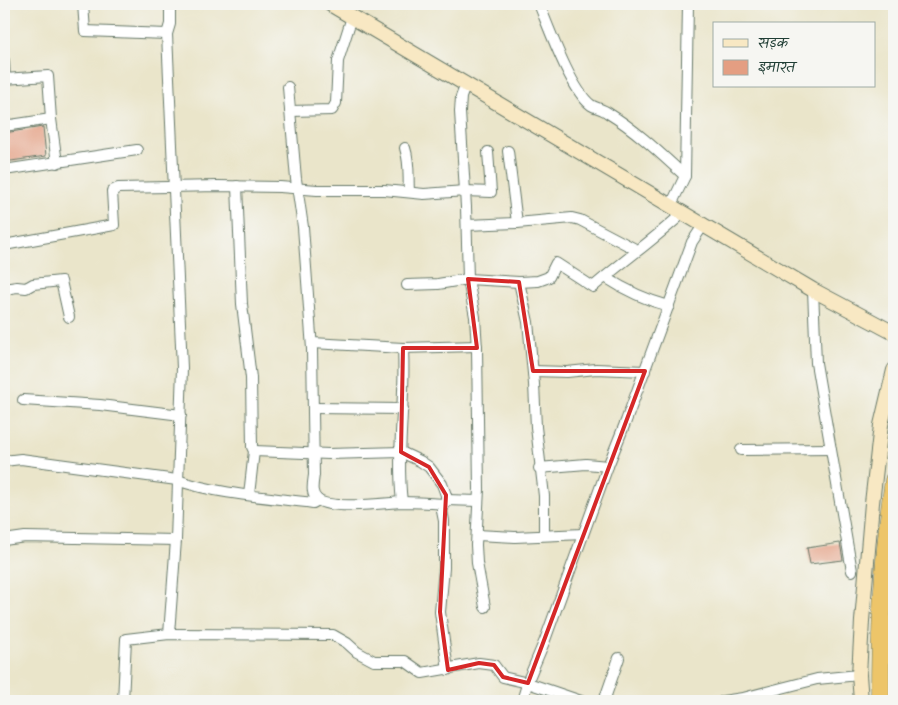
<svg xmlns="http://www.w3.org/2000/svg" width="898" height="705" font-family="Kalam,'Playpen Sans Deva',sans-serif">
<rect width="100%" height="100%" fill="#f6f6f2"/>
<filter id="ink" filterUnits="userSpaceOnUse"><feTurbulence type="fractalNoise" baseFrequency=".02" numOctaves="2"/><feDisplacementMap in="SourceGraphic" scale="10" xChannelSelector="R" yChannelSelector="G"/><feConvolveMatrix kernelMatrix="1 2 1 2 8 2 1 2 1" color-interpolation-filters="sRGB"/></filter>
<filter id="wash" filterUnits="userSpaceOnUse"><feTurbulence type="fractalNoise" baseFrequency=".0096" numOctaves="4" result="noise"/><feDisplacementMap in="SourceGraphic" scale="20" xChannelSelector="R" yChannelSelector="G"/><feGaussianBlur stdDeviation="1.12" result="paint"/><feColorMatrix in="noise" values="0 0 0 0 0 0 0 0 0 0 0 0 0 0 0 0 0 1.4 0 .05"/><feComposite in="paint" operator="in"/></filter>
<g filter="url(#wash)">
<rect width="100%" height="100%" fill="#eae5ca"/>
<g id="blocks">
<g fill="#e49e82">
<path d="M43 127 46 156 4 162V133Z"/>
<path d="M840 543 843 560 810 564 807 548Z"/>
</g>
</g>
</g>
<g filter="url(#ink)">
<use href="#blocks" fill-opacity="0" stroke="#667868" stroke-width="1"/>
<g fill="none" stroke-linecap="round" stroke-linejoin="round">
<defs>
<g id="street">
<path d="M83 4 85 31 167 34"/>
<path d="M539 4C549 28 571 90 591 105 596 108 603 109 608 113 636 130 661 154 685 176"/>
<path d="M4 61 5 79"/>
<path d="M4 79 48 76 51 119 57 163"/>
<path d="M466 84 461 97 460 112 466 207 468 279 475 317 477 349 479 489 476 545 477 563 485 607"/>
<path d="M288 87 296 179 303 227 312 349 314 475C313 483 310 494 318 500 331 510 386 503 402 502 416 502 431 503 445 504"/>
<path d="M290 111 332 110 336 103 338 61 352 17"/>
<path d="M4 126 51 119"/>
<path d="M405 148C410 163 408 176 409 192"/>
<path d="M508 151 517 223"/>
<path d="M4 170 137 150"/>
<path d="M237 186 242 304 251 378 252 447 254 451 249 495"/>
<path d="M671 205 685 176 688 4"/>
<path d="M467 225 517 223 572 218 580 220 637 250"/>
<path d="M4 245 114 225 112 191 118 188 218 186 280 187 317 190H384L424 194 465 191 491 192 488 152"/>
<path d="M605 277C625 290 646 300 669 306"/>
<path d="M519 282 528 322 534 384 536 427 544 496V535"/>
<path d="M407 285 438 284 468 279 519 282 538 281 549 277 556 263 593 287C623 261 655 239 684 212"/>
<path d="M4 289 17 287 26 288 33 284 61 281 69 317"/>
<path d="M813 290 816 363 852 571"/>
<path d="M312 343 403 348 477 346"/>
<path d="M533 371 567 372 596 369 645 371"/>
<path d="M23 400 100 405 181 415"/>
<path d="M313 408 403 409"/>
<path d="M741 450 831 449"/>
<path d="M254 451 329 454 401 452 420 461 429 467 442 484 446 495V500L442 511 444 521V568L440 612 448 670"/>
<path d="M4 461 21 459 177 480C220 495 268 497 313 503L318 500"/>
<path d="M539 468 586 464 608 466"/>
<path d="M446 500 478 501"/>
<path d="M402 502C396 451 406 399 403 348"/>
<path d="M477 535 515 537 583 534"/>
<path d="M4 540 25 537 176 540"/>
<path d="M169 634 176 540 182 368 167 34 170 24V4"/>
<path d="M123 701 126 639 169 634 333 635 347 643 357 652 374 661H405L422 673 479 663 494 665 503 677 528 683 581 701"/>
<path d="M522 701 529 678 545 640 608 466 626 421 692 242 704 224"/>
<path d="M604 701 619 658"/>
<path d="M723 701 743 698 817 679 859 675"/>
</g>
<g id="secondary">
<path d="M330 4 813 290 894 333"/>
<path d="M861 701 859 675 862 621 872 503 881 425 894 370"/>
</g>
<path id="highway" d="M880 701C880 627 883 553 894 480"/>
</defs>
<use href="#street" stroke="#667868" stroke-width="12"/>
<use href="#secondary" stroke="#667868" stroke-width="16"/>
<use href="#highway" stroke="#667868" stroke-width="19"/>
<use href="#street" stroke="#fff" stroke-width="10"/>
<use href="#secondary" stroke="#f8e8c3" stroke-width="14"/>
<use href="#highway" stroke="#edc569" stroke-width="18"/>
</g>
</g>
<path fill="none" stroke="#d62828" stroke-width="4" stroke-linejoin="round" d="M468 279 519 282 533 371H645L528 683 503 677 494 665 479 663 448 670 440 612 446 495 429 467 401 452 403 348H477Z"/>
<rect width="898" height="705" fill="none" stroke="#f6f6f2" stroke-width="20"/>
<rect x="713" y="22" width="162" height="65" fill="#f6f6f2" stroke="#a0aca6"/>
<rect x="723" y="39" width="25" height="8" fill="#f8e8c3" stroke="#a0aca6"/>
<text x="758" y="48" font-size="15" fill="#1f3d34">सड़क</text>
<rect x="723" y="60" width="25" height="15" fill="#e49e82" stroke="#a0aca6"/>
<text x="758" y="72" font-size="15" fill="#1f3d34">इमारत</text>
</svg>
